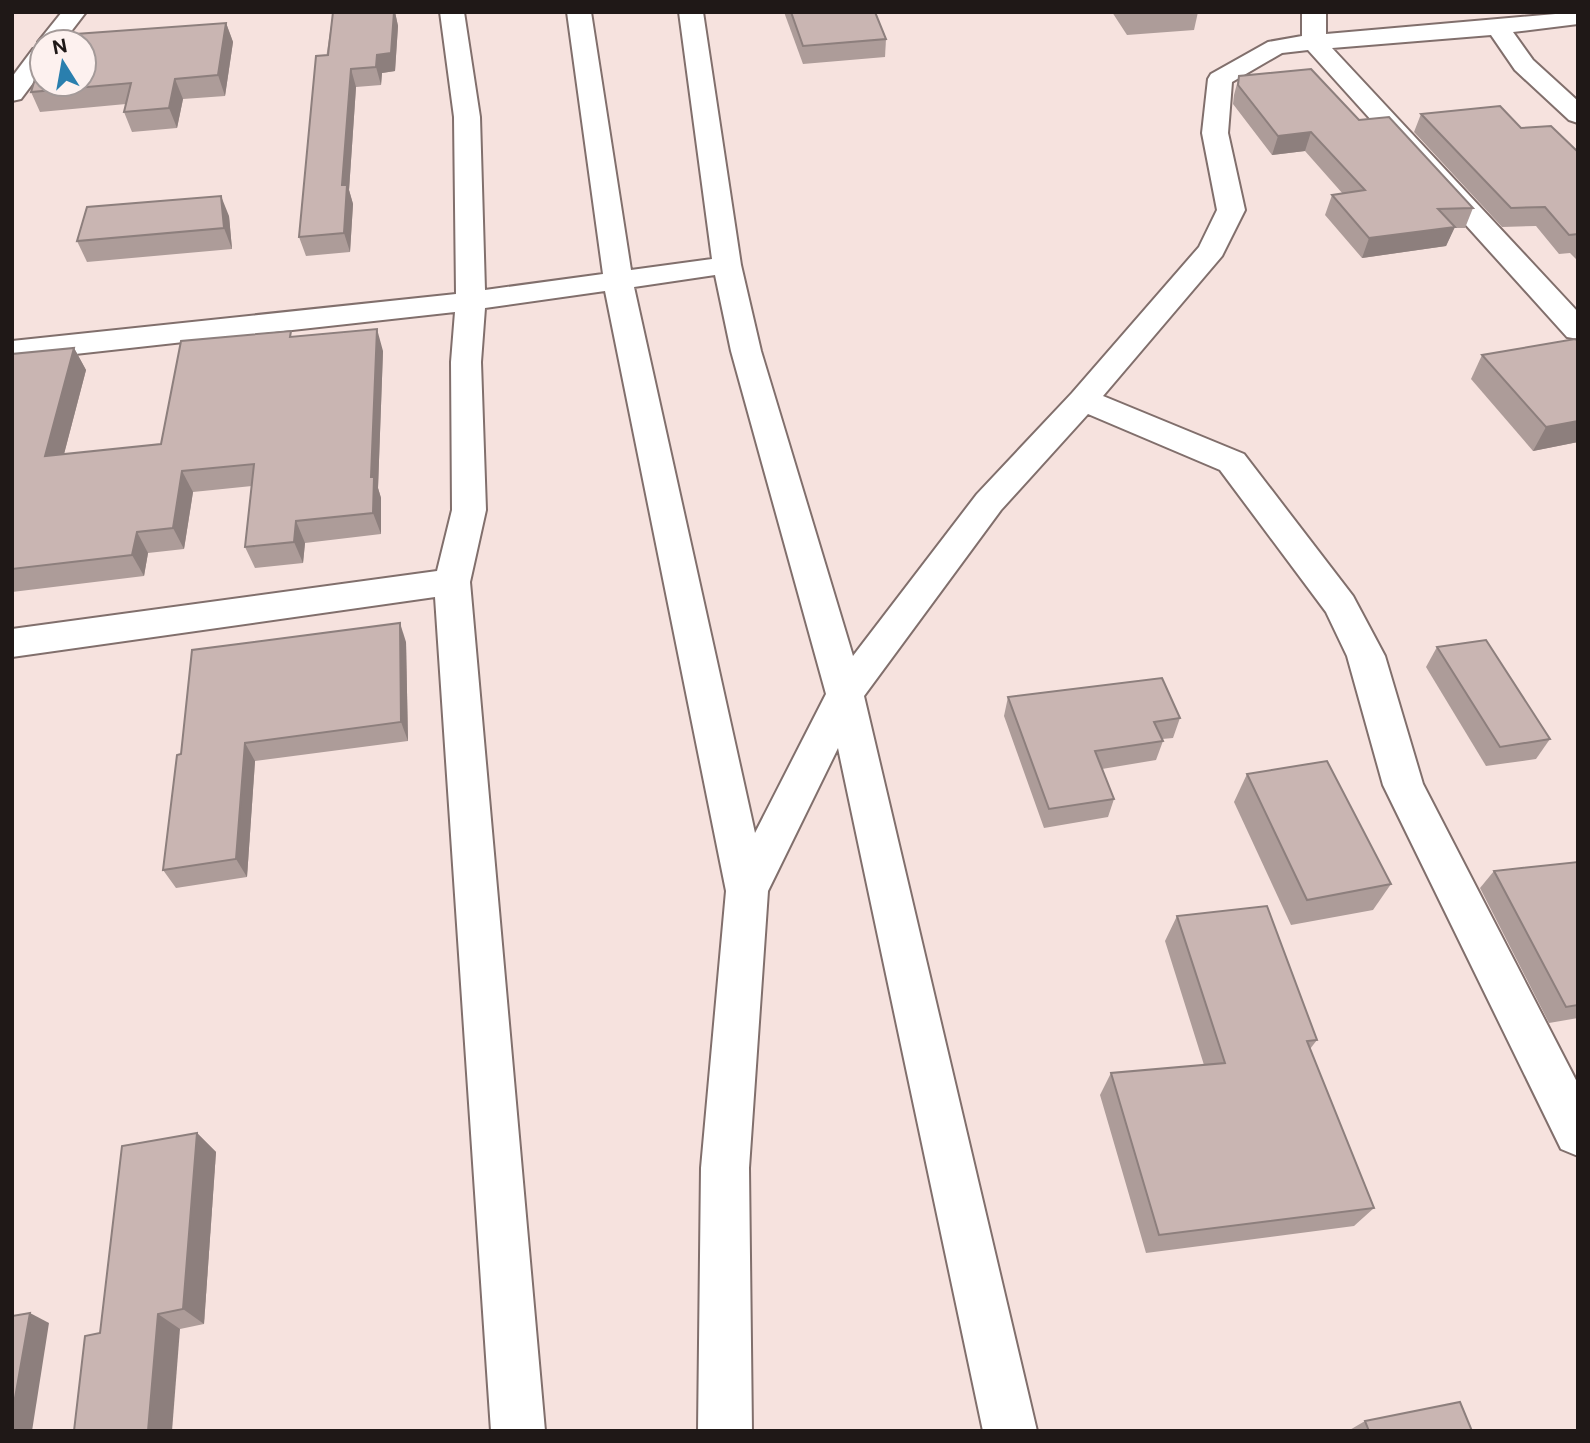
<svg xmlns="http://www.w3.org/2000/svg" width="1590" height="1443" font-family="'Public Sans',sans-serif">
<rect width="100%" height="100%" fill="#f6e2de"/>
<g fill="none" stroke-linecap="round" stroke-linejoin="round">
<defs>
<g id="minor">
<path d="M62 12H86L63 42H42V71L21 99 12 101V77L33 49 41 47 38 42Z"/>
<path d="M440 12H464L480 117 485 290 603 274 567 12H591L631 270 712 259 679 12H703L741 265 761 351 853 656 977 494 1072 393 1199 247 1217 210 1202 133 1208 79 1211 74 1268 42 1302 36V12H1326V34L1578 12V24L1513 32 1533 60 1578 101V123L1569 120 1515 70 1491 35 1332 48 1578 312V339L1567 337 1308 50 1282 53 1232 82 1228 133 1245 210 1222 256 1103 396 1244 454 1353 596 1385 656 1423 784 1578 1084V1156L1561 1149 1383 785 1347 656 1326 612 1220 470 1088 414 1001 510 864 696 1037 1431H983L838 748 768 891 749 1168 752 1431H698L701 1168 726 891 605 291 485 308 481 362 486 510 470 582 545 1431H491L435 597 12 657V629L437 571 452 510 451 362 455 312 12 361V341L456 294 454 117ZM715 275 731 351 826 694 755 833 634 287Z"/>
</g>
</defs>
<use href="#minor" stroke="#816f6c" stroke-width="4"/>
<use href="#minor" fill="#fff" fill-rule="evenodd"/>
</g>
<g fill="#ad9c99">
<path d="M333 12H395L398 26 395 71 382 73 381 85 356 87 349 190 353 204 350 252 306 256 299 237Z"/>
<path d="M784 12H875L886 39 885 57 803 64Z"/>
<path d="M1112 12H1198L1194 30 1127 35Z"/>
<path d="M226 23 233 42 225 96 183 99 177 128 132 132 124 112 126 104 40 112 31 92Z"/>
<path d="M1239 76 1359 120 1473 208 1465 228H1454L1446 246 1362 258 1325 215 1332 195 1343 194 1305 151 1272 155 1233 104 1234 95Z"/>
<path d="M1421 114 1521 128 1578 152V261L1570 253 1559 254 1536 226 1502 227 1414 132Z"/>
<path d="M229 216 232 249 87 262 77 241Z"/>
<path d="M293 337 383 351 378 488 381 498V534L305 543 303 563 255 568 245 547 252 486 193 492 184 549 148 553 144 576 12 592V354L74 348 86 370 64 454 161 444Z"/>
<path d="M1482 355 1578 442 1533 451 1471 379Z"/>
<path d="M406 642 408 741 255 761 247 877 176 888 163 870 181 754Z"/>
<path d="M1437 647 1550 739 1536 759 1486 766 1426 667Z"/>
<path d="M1008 697 1180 718 1173 738 1162 739 1163 741 1156 760 1102 769 1114 799 1108 817 1044 828 1004 716Z"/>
<path d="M1247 774 1391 884 1373 910 1291 925 1234 802Z"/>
<path d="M1578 862V1018L1549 1023 1480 888 1494 871Z"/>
<path d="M1177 916 1317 1040 1310 1049 1374 1208 1354 1226 1146 1253 1100 1095 1111 1073 1204 1065 1165 941Z"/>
<path d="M197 1133 216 1152 204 1324 180 1329 100 1333Z"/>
<path d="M1365 1421 1472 1431H1348Z"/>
</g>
<g fill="#8d7f7d">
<path d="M394 12H395L398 26 395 71 382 73 381 85 376 67 377 55Z"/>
<path d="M226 23 233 42 225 96 218 75Z"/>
<path d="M351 69 356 87 349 190 353 204 350 252 344 233 342 185Z"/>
<path d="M175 79 183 99 177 128 169 108Z"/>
<path d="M1311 132 1305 151 1272 155 1278 136Z"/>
<path d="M221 196 229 216 232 249 224 228Z"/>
<path d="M1455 227 1446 246 1362 258 1369 238Z"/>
<path d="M377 329 383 351 378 488 381 498V534L373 513 371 477Z"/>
<path d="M74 348 86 370 58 477 45 456Z"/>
<path d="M1578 421V442L1533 451 1546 427Z"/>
<path d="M182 471 193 492 184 549 173 528Z"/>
<path d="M296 521 305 543 303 563 294 542Z"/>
<path d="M137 532 148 553 144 576 132 555Z"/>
<path d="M400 623 406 642 408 741 401 722Z"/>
<path d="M245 743 255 761 247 877 236 859Z"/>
<path d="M197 1133 216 1152 204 1324 183 1309Z"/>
<path d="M30 1313 49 1323 32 1431H12V1415Z"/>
<path d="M158 1314 180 1329 172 1431H148Z"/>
</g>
<g fill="#c9b5b2" stroke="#8d7f7d" stroke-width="2">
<path d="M333 12H394L391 53 377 55 376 67 351 69 342 185H347L344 233 299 237 316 56 328 55Z"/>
<path d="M791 12H875L886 39 803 46Z"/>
<path d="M226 23 218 75 175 79 169 108 124 112 131 83 31 92 42 56V84H84V42H46L48 36Z"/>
<path d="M1311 69 1359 120 1389 117 1473 208 1438 209 1455 227 1369 238 1332 195 1365 190 1311 132 1278 136 1238 85 1239 76Z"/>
<path d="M1500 106 1521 128 1551 126 1578 152V234L1569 235 1545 207 1511 208 1421 114Z"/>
<path d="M221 196 224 228 77 241 87 207Z"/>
<path d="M377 329 371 477H374L373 513 296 521 294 542 245 547 254 464 182 471 173 528 137 532 132 555 12 569V354L74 348 45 456 161 444 181 341 291 331 290 337Z"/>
<path d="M1575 339 1578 341V421L1546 427 1482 355Z"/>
<path d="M400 623 401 722 245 743 236 859 163 870 177 755 181 754 192 650Z"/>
<path d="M1486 640 1550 739 1500 747 1437 647Z"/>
<path d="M1162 678 1180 718 1154 722 1163 741 1095 751 1114 799 1049 809 1008 697Z"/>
<path d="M1327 761 1391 884 1307 900 1247 774Z"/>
<path d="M1578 862V1005L1566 1007 1494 871Z"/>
<path d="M1267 906 1317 1040 1307 1041 1374 1208 1159 1235 1111 1073 1225 1063 1177 916Z"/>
<path d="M197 1133 183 1309 158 1314 148 1431H74L85 1336 100 1333 122 1146Z"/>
<path d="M30 1313 12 1415V1316Z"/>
<path d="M1460 1402 1472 1431H1369L1365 1421Z"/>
</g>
<rect width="1590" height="1443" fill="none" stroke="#1f1817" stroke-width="28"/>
<g transform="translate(63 63) rotate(349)"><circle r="33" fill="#fdf1ef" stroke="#a49a99" stroke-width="2"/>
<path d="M0-5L12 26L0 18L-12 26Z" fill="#2a7fae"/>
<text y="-10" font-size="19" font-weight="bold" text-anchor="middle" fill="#1f1817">N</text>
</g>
</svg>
